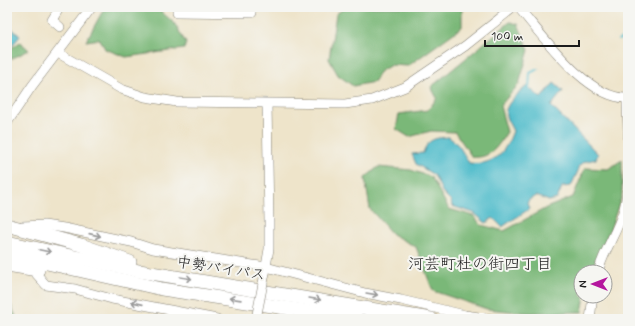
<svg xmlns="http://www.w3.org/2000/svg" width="635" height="326" font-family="Mynerve,'Klee One',sans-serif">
<rect width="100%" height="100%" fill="#f6f6f2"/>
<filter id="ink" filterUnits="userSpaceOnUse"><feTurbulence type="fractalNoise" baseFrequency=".025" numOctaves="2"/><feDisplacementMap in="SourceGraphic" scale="8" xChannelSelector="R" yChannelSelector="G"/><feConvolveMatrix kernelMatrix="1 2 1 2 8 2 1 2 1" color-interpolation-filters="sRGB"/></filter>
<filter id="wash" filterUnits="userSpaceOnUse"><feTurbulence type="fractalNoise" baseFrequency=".012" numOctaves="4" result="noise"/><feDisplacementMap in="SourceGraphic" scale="16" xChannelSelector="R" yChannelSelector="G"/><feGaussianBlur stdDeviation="0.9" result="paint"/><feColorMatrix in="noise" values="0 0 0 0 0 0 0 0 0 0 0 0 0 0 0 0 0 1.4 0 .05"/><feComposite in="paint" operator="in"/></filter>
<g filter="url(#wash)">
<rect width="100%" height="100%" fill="#eee4ca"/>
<g fill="#7ab878" stroke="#4b6a4a">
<path d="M105 7H156L174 23 186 43 184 49 126 57 105 49 100 39 86 41Z"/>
<path d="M346 7H462V27L408 66 391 65 379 72 374 82 353 86 338 75 329 59 336 14Z"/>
<path d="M510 22 518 24 529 50 519 84 500 106 507 132C498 146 491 159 472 157L455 132 431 131 409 137 396 129 399 114 428 110 437 98 431 87Z"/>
<path d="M20 42 29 50 7 61V49L9 50Z"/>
<path d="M622 160V195L610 230 590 272H581V296H585L582 312 529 313 487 309 433 291 416 247 392 234 370 209 365 178 378 167 411 170 431 177 449 209 474 216 481 225 504 231 546 208 573 197 585 168 608 169Z"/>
<path d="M7 303 11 305 17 319H7Z"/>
</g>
<g fill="#50bccb" stroke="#366c74">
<path d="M7 24 20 36 11 47H7Z"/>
<path d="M554 83 563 91 551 106 598 154 596 159 583 162 578 167V171L571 186 562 187 557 199 549 201 536 196 530 199 527 203 529 209 502 227 493 218 486 223 474 213 452 206 451 201 443 193 434 175 416 164 412 154 423 153C428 139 434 138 449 137L459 146 469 163C494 166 505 153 513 131 511 126 507 121 506 116 503 105 519 93 527 86L541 98Z"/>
</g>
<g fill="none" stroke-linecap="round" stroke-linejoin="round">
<g stroke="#50bccb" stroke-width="2">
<path d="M618 40 628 36"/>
<path d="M529 88 530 73 538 69"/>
</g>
</g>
</g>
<g filter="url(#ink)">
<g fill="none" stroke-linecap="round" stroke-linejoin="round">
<defs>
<g id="minor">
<path d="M60 7 52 20 60 27"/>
<path d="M177 7V12L252 13V7"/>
<path d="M518 7C543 36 588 100 628 98"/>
<path d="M58 53 121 89 145 97 177 102 345 104 372 100 405 87 465 46 514 7"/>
<path d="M7 123 32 86 92 7"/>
<path d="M22 226 44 225 64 228 131 242 153 249 266 267 365 293 401 300 465 315 493 319"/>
<path d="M32 269 46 285 75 289 112 299 217 319"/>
<path d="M265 272 269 249V222L267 104"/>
<path d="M598 272C604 250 618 231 624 209 633 174 627 134 627 98"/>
<path d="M590 319 593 296"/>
</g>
<g id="highway">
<path d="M7 225 81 245 130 262"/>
<path d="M7 242 139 271 431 319"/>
<path d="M7 254 162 289 357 319"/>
<path d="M7 265 38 270"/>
</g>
</defs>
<use href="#minor" stroke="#858073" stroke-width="10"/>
<use href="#highway" stroke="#858073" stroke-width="14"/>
<use href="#minor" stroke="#fff" stroke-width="9"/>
<use href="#highway" stroke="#fff" stroke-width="13"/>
<defs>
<path id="minor-bridge" d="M256 319 265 273"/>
</defs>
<use href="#minor-bridge" stroke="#858073" stroke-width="10" stroke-linecap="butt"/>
<use href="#minor-bridge" stroke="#fff" stroke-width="9"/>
</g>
<defs><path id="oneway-shaft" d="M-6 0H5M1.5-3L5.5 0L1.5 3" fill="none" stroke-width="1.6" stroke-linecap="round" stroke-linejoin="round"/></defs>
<g stroke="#999">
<use href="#oneway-shaft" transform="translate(95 235) rotate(13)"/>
<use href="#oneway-shaft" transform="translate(45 251) rotate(12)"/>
<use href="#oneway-shaft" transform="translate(186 278) rotate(9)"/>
<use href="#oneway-shaft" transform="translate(372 294) rotate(10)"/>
<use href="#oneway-shaft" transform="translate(235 299) rotate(-172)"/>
<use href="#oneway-shaft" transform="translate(315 299) rotate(10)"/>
<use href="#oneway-shaft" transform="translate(137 303) rotate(-167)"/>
</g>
</g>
<g text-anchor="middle" stroke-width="4" stroke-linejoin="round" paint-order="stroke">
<g font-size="15" fill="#1c1c1c" stroke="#f6f6f2">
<text transform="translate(221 268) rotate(9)" y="5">中勢バイパス</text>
</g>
<g font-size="16" fill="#1c1c1c" stroke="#f6f6f2">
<text x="480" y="269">河芸町杜の街四丁目</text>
</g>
</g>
<rect width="635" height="326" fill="none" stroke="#f6f6f2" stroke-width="24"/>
<g transform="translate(593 284) rotate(270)"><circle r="19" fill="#f6f6f2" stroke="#9f9f9c"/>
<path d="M0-3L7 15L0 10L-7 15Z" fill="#b5179e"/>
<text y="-6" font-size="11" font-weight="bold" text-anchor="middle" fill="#1c1c1c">N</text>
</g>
<path d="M485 40v6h94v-6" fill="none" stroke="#1c1c1c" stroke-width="2"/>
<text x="491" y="40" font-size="12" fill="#1c1c1c" stroke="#f6f6f2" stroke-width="3" paint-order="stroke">100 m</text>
</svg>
